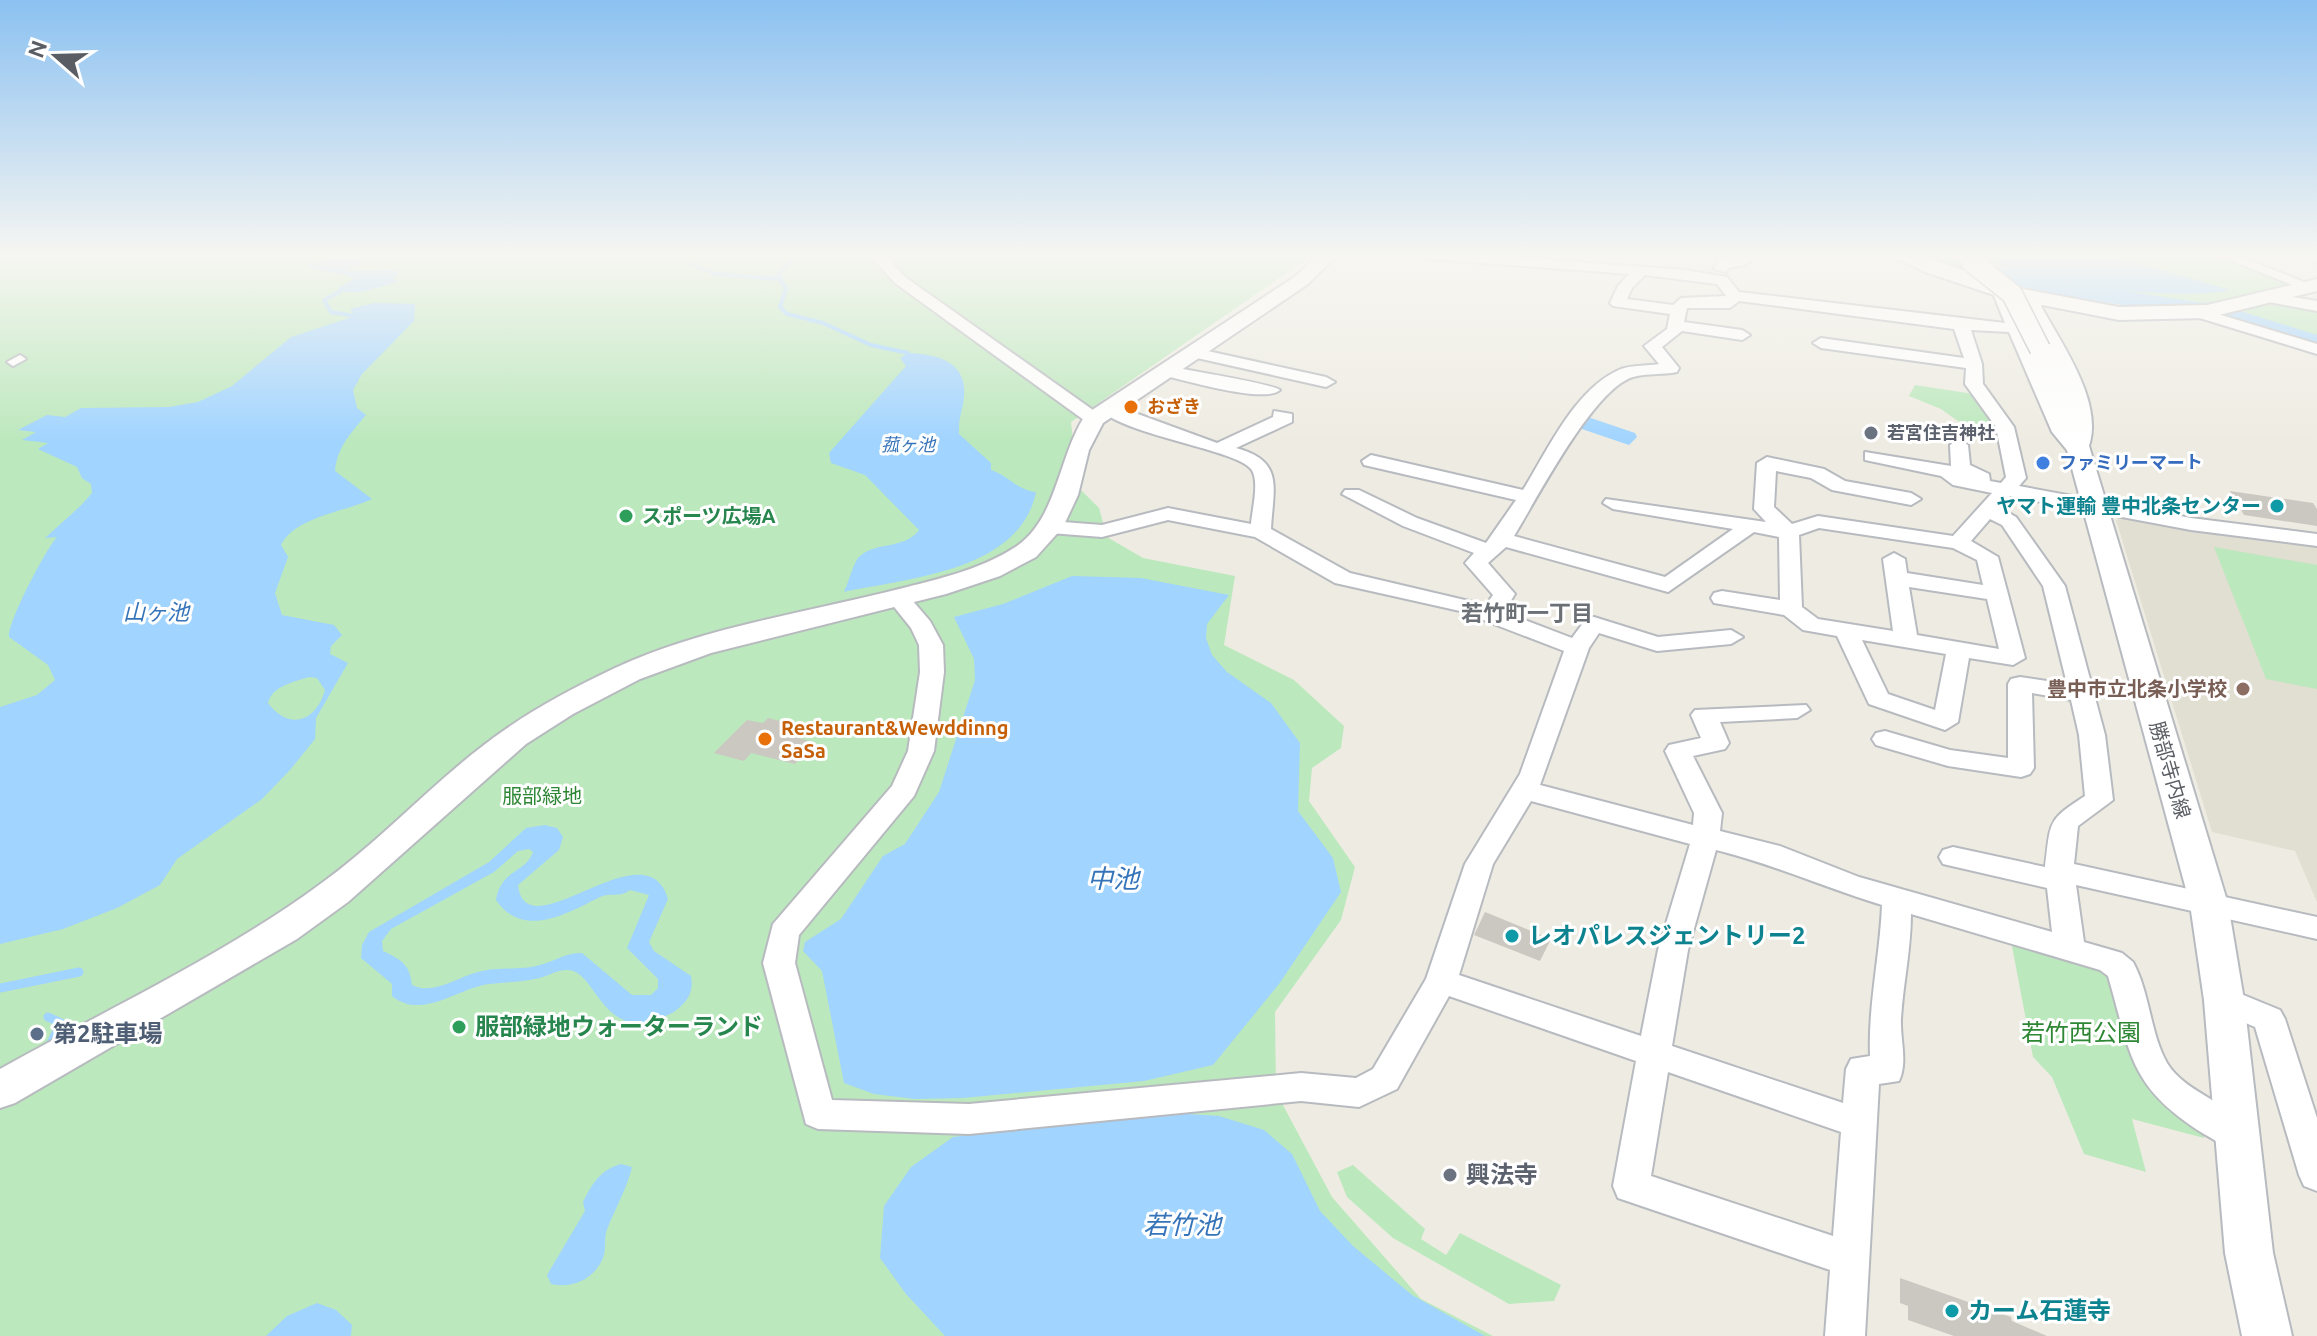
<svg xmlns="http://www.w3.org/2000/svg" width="2317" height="1336" font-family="Ubuntu,'Noto Sans JP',sans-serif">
<rect width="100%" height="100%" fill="#eeece2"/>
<path fill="#e1ded2" d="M2127 517 2317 547V902L2295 851 2212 832 2116 520Z"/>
<g fill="#bce8bd">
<path d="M0 254H1314L1071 422 1078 487 1099 508 1107 537 1143 558 1235 576 1224 645 1294 680 1344 726 1341 748 1312 768 1309 801 1355 867 1341 920 1275 1012 1276 1092 1332 1197 1421 1299 1493 1336H0Z"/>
<path d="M1970 254H2217L2293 283 2210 304 2028 278Z"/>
<path d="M2272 301 2317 312V337L2235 310Z"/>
<path d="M1915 385 1974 394 1999 427 1958 421 1941 409 1909 396Z"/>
<path d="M2214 547 2317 565V689L2266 679Z"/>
<path d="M2011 941 2100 963 2203 1126 2204 1138 2132 1119 2146 1172 2084 1154 2052 1077 2033 1057Z"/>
<path d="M1353 1165 1425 1229 1421 1239 1446 1255 1460 1233 1561 1285 1554 1301 1509 1304 1393 1238 1347 1197 1337 1172Z"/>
</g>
<g fill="#a1d4ff" fill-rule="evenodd">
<path d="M338 254H374L347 271 392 270 399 272 394 278 398 282C378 286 357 298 337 289L354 279C338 270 321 274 307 265Z"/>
<path d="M1984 254H2106L2230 290C2186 300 2067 288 2022 275 2010 271 1996 260 1984 254Z"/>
<path d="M374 303 415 304 414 321 362 374 353 390 357 408 366 415C351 433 337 447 335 471L372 499C344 512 295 517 281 545L288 557 275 593 282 615 334 625 342 635 331 646 330 654 348 663 316 718 315 739 290 770 262 799 177 859 160 885 117 908 63 929 0 944V707L37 695 55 680 48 665 9 637C8 621 46 549 57 537L45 538C60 524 78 510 92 493L91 484 82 478 77 467 38 449 48 443 22 440 36 432 18 430 47 415 65 417 81 408 169 407 198 402 232 386 291 337 355 316 350 309ZM309 677 317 678 325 690C316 722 289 731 268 703 272 686 294 682 309 677Z"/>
<path d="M908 353C938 354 967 362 964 396 963 411 958 417 959 434L991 463V470C1009 476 1017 490 1036 492 1020 571 910 578 844 592 849 582 853 562 860 556 877 541 904 550 919 530L865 475 831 463 829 453 906 366 900 358Z"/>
<path d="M1585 416 1635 433 1637 437 1629 445 1579 428Z"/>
<path d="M1072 576 1141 578 1229 595 1207 624 1206 638 1212 655 1227 672 1271 703 1300 743 1298 811 1333 858 1341 892 1279 984 1213 1065 1144 1081 963 1098 915 1099 874 1094 844 1083 822 971 803 951 805 942 841 919 883 856 905 844 939 792 975 680 974 659 954 617 1003 604Z"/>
<path d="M545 825 557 828 563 837 559 850 518 885C526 954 646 824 668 899L649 942 654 951 691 976C693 987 691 996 683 1004 674 1014 664 1017 651 1021 601 1034 595 971 568 970 559 969 548 976 539 978 523 982 507 982 490 984 459 987 422 1021 392 996V984L361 958 362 945 369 932 489 862 526 828ZM529 849 533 852C526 873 501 869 496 900 523 940 568 913 600 897 611 892 620 898 630 890L649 895 627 948 658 979V988L651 995H632L582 953C564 953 556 961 540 965 520 971 498 966 478 972 457 977 433 996 412 985 410 965 401 959 383 951L382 941 391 929 494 872 518 851Z"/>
<path d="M1172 1113 1219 1116 1264 1130 1292 1154 1320 1211 1353 1246 1412 1295 1485 1336H945L906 1294 880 1258 884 1206 911 1167 953 1137Z"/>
<path d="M621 1164 632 1167C627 1188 616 1207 608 1227 603 1237 607 1248 603 1258 594 1279 573 1289 551 1284L547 1275 585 1211 583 1202C592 1184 600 1170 621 1164Z"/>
<path d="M317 1303 336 1310 352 1325 351 1336H266L287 1316Z"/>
</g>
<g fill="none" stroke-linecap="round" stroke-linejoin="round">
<g stroke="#a1d4ff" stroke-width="4">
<path d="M669 254 715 274 780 279 786 288 780 307 787 314 823 323 871 345 908 353"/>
<path d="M258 263 262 258 260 254"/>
<path d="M780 279 779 273 797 254"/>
<path d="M341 291 324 300 331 312 355 316"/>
</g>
<g stroke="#a1d4ff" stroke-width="9">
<path d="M0 988 79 972"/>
<path d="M48 1017 61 1023 50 1045"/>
</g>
<path fill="#a1d4ff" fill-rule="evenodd" d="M1909 254H1946L2052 280 2224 306 2317 335V351L2220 320 2052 294 1912 259Z"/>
</g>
<g fill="#cbc8c1">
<path d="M2230 491 2313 503 2317 509V526L2244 515Z"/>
<path d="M768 718 800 726 790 736 814 742 795 764 751 753 744 761 714 753 747 720 763 723Z"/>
<path d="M1485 912 1551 939 1540 961 1474 935Z"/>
<path d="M1900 1278 2011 1317 2012 1321 2047 1336H1954L1908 1320V1306L1900 1303Z"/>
</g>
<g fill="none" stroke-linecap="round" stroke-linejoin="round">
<defs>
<path id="pedestrian" d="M20 355 26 359 13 366 7 362Z"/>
<g id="minor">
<path d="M869 254H884L905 277 1100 415V423H1088L895 283Z"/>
<path d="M1410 254H1471L1685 270 1727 277 1739 292 2005 323 1992 291 2004 288 2073 435C2072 387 2046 346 2025 305L2036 297H2046L2049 300 2041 306C2062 345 2110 410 2085 455H2071L2052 432 2009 332 1971 330 1982 364 1983 384 2014 427 2026 478 2019 486 2191 518 2317 534V546L2191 530 2010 496 2000 508 2016 517 2065 586 2105 735 2113 800 2078 826 2074 864 2317 917V939L2076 885 2084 942 2122 953 2133 962C2150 993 2150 1033 2167 1063 2187 1096 2239 1105 2254 1135L2248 1146C2230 1152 2220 1143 2204 1134 2129 1087 2131 1055 2108 976L2100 970 1911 914C1911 950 1903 984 1901 1019 1900 1040 1908 1062 1899 1081L1879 1084 1865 1336H1825L1830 1270 1618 1198 1613 1186 1636 1061 1449 996 1397 1089 1359 1107 1301 1101 969 1134 818 1129 806 1124 763 963 773 924 892 786 908 751 920 672 919 645 911 628 887 598 898 591 906 593 930 621 943 645 944 672 934 751 914 796 799 935 795 963 832 1100 969 1104 1301 1073 1356 1078 1373 1069 1426 979 1465 864 1520 774 1564 651 1460 611 1335 583 1255 537 1168 520 1102 537 1050 533 1040 527 1050 521 1102 525 1168 508 1251 524C1252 510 1260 480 1251 469 1237 450 1125 435 1101 410L1110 405 1116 406 1217 443 1273 417 1274 411 1292 414V422L1236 448C1285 461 1273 488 1271 529L1350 573 1486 605 1493 595 1465 563 1474 553 1403 526 1342 494 1345 490H1359L1417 518 1486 543 1516 500 1364 465 1362 461 1371 455 1523 490C1548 450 1575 388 1621 369 1632 365 1647 366 1659 364L1644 346 1667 329 1670 314 1613 306 1610 303 1618 286 1629 274 1417 258ZM1645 275 1717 284 1726 296 1681 298 1673 305 1627 299 1632 288ZM1739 301 1954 329 1964 358 1821 338 1813 343 1821 348 1966 368 1965 384 1996 427 2006 477 2001 483 1990 481 1989 474 1970 465 1968 445 1959 439 1950 445 1951 466 1865 452V460L1941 476 1953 485 1992 493 1953 536 1818 516 1792 524 1774 507 1776 471 1811 478 1832 490 1911 505 1921 499 1911 493 1845 481 1824 469 1767 457 1757 463 1754 509 1766 522 1606 499 1603 503 1613 509 1733 529 1665 577 1514 536C1537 499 1593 389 1633 377 1647 373 1663 375 1677 372L1679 368 1662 347 1682 331 1742 340 1750 335 1742 330 1684 322 1687 308H1730ZM1990 519 2002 525 2043 586 2067 684 2020 677 2011 679 2008 684V758L1950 750 1885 731 1876 733 1872 739 1876 745 1948 766 2021 777 2030 774 2034 768 2032 693 2071 700 2079 735 2085 796C2046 821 2051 822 2045 867L1953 847 1943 850 1939 857 1943 864 2047 888 2052 932 1859 877 1780 846 1720 831 1722 813 1693 756 1725 749 1729 743 1720 722 1797 718 1810 710 1806 705 1695 710 1691 715 1701 738 1669 745 1665 751 1694 813 1693 825 1540 785 1589 648 1599 633 1657 651 1731 644 1743 637 1731 630 1658 637 1594 617 1586 619 1572 638 1504 612 1515 594 1488 563 1506 547 1668 592 1754 532 1779 537 1780 600 1722 591 1714 593 1711 598 1714 603 1784 615 1803 630 1837 636 1869 704 1945 730 1958 722 1969 658 2013 665 2025 658 1998 557 1971 541ZM1819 528 1953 548 1977 560 1983 585 1907 573 1905 559 1894 553 1883 559 1893 631 1818 619 1802 607 1799 535ZM1909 587 1987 599 1999 649 1917 635ZM1862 640 1946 654 1935 710 1888 694ZM1531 801 1690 844 1658 950 1641 1036 1459 975 1493 864ZM1716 850C1773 864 1826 888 1882 905 1880 956 1868 1005 1870 1056L1851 1059 1846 1069 1843 1103 1672 1046 1688 950ZM1668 1072 1841 1132 1833 1236 1651 1176Z"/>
<path d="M1746 254H1764L1744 265 1728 268 1726 272 1714 269 1717 261Z"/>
<path d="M1871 254H1911L1914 257 1907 261Z"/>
<path d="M2215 254H2234L2314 286 2302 289Z"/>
<path d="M2300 254H2317V263Z"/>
<path d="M2263 292 2317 301V311L2258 300V294Z"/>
<path d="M2198 308 2317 344V354L2193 316V310Z"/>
<path d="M1194 348 1326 377 1335 382 1326 387 1188 356V350Z"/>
<path d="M1168 366C1185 370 1274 384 1280 390 1264 404 1184 380 1162 375L1160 371Z"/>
<path d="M2224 987 2280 1010 2285 1019 2317 1118V1191L2304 1186 2299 1175 2255 1027 2213 1009 2208 1000 2213 991Z"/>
</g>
<g id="tertiary">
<path d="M1319 254H1338L1308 284 1103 423 1089 450 1078 495 1063 527 1036 557 1000 576 946 594 711 653 640 679 573 714 526 744 348 902 297 939 15 1103 0 1108V1069C106 1010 221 957 319 885 385 838 439 775 506 729 540 705 577 686 615 668 699 629 797 614 887 592 930 581 980 571 1017 546 1058 517 1058 456 1086 414L1296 276Z"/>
<path d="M1944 254H1967L1982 263 1973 268Z"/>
<path d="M2040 343 2050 349 2079 413 2228 904 2244 1000 2273 1253 2292 1336H2242L2225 1253 2204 1000 2190 904 2057 413 2030 349Z"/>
</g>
<path id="secondary" d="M1889 254H1916L2012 287 2119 307 2207 305 2317 279V291L2207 318 2119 320 1997 296 1925 272Z"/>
</defs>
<use href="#pedestrian" stroke="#b7babf" stroke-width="4"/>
<use href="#minor" stroke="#b7babf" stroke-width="4"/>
<use href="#tertiary" stroke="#b7babf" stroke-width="4"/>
<use href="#secondary" stroke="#b7bbc2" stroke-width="4"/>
<use href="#pedestrian" fill="#fff" fill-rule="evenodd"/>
<use href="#minor" fill="#fff" fill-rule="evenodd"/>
<use href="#tertiary" fill="#fff" fill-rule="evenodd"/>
<use href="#secondary" fill="#fff" fill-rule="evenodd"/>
<defs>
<path id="tertiary-bridge" d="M1973 263 2012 294 2040 349"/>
</defs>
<use href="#tertiary-bridge" stroke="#b7babf" stroke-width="23" stroke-linecap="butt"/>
<use href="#tertiary-bridge" stroke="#fff" stroke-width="20"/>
</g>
<linearGradient id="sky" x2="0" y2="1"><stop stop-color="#8bc1f1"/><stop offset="0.58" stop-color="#f7f6f2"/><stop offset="1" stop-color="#f7f6f2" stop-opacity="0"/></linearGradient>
<rect width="2317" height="441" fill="url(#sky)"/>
<g fill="#e8710a" stroke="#fff" stroke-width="3">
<circle cx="1131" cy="407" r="8"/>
<circle cx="765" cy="739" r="8"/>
</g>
<g fill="#6b7280" stroke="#fff" stroke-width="3">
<circle cx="1871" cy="433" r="8"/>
<circle cx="1450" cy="1175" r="8"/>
</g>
<circle fill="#3f7fe0" stroke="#fff" stroke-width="3" cx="2043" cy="463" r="8"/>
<g fill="#0f9aa8" stroke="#fff" stroke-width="3">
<circle cx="2277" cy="506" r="8"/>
<circle cx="1512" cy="936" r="8"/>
<circle cx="1952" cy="1311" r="8"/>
</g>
<g fill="#2e9e5b" stroke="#fff" stroke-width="3">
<circle cx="626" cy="516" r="8"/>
<circle cx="459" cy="1027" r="8"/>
</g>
<circle fill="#8d6e63" stroke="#fff" stroke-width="3" cx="2243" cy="689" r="8"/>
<circle fill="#5c6f8a" stroke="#fff" stroke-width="3" cx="37" cy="1034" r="8"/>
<g text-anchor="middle" stroke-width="6" stroke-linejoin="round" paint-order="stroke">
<g font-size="18" font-weight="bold" fill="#c56008" stroke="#fff" text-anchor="start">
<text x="1147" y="413">おざき</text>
</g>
<g font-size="18" font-weight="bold" fill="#5b616d" stroke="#fff" text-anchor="start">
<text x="1887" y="439">若宮住吉神社</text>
</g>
<g font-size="18" font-style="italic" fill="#3674b9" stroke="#fff">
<text x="908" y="451">菰ヶ池</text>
</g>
<g font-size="18" font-weight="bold" fill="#366cbe" stroke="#fff" text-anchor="start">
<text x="2059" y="469">ファミリーマート</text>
</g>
<g font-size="20" font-weight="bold" fill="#0d838f" stroke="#fff" text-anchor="end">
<text x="2261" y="513">ヤマト運輸 豊中北条センター</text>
</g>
<g font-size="20" font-weight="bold" fill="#27864d" stroke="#fff" text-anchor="start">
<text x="642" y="523">スポーツ広場A</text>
</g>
<g font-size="20" font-weight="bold" fill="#785e54" stroke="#fff" text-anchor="end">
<text x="2227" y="696">豊中市立北条小学校</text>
</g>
<g font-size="20" font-weight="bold" fill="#c56008" stroke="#fff" text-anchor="start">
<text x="781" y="735">Restaurant&amp;Wewddinng<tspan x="781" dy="23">SaSa</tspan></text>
</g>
<g font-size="20" fill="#5a5e64" stroke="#fff">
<text transform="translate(2170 770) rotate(74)" y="7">勝部寺内線</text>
</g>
<g font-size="20" fill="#2e8734" stroke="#fff">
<text x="542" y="803">服部緑地</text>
</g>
<g font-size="22" font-style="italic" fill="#3674b9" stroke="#fff">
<text x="156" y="620">山ヶ池</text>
</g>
<g font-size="22" font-weight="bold" fill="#6b7076" stroke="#fff">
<text x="1527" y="621">若竹町一丁目</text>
</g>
<g font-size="24" font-weight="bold" fill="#0d838f" stroke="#fff" text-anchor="start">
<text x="1528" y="944">レオパレスジェントリー2</text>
<text x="1968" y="1319">カーム石蓮寺</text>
</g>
<g font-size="24" font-weight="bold" fill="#27864d" stroke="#fff" text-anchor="start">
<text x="475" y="1035">服部緑地ウォーターランド</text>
</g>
<g font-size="24" fill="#2e8734" stroke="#fff">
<text x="2081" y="1041">若竹西公園</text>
</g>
<g font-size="24" font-weight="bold" fill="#4e5e75" stroke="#fff" text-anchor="start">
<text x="53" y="1042">第2駐車場</text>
</g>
<g font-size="24" font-weight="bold" fill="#5b616d" stroke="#fff" text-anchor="start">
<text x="1466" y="1183">興法寺</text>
</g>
<g font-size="26" font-style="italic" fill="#3674b9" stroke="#fff">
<text x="1113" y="888">中池</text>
<text x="1182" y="1234">若竹池</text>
</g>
</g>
<g transform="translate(56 56) rotate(290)" stroke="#ffffff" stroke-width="6" paint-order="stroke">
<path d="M0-6L14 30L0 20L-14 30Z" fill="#5a5e64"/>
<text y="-12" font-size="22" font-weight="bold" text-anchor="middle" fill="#5a5e64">N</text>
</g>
</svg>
